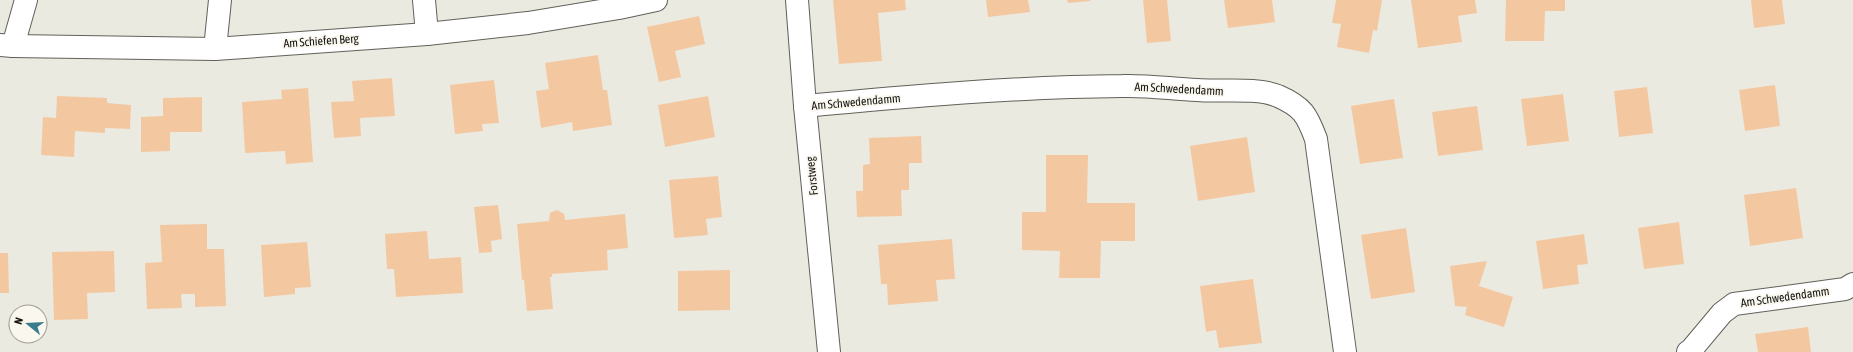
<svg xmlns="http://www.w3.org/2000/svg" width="1853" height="352" font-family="'Asap Condensed',sans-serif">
<rect width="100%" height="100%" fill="#ebeae1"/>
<g fill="#f3c8a1">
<path d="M833 0H905L906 10 878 13 882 61 839 64Z"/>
<path d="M986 0H1028L1030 12 988 17Z"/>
<path d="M1067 0H1090V1L1068 3Z"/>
<path d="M1143 0H1167L1171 41 1147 43Z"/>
<path d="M1224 0H1272L1275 22 1228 28Z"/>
<path d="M1336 0H1382L1377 31 1373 30 1369 53 1337 47 1341 24 1332 23Z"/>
<path d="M1411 0H1475L1477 13 1458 16 1462 42 1418 48Z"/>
<path d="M1506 0H1565V11H1545L1544 41H1505Z"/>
<path d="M1751 0H1782L1785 24 1754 28Z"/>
<path d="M699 16 705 44 675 51 681 77 659 82 647 27Z"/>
<path d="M598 55 603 90H607L612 125 573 131 572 122 541 128 536 91 549 89 545 63Z"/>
<path d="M392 78 395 116 360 118 361 136 334 138 331 102 354 101 352 81Z"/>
<path d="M494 80 499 123 482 124 483 131 455 134 450 85Z"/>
<path d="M1775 85 1780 126 1745 131 1739 90Z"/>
<path d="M1647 87 1653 133 1619 137 1614 91Z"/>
<path d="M308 88 313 162 286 164 285 151 245 153 242 102 282 99 281 90Z"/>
<path d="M1563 94 1569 141 1527 146 1521 99Z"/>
<path d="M57 96 107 98V103L131 105 130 129 105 128V133L75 131 74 157 41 155 43 117 56 118Z"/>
<path d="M708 96 715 137 665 147 658 105Z"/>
<path d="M202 97V132H170V151L141 152V117L163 116V98Z"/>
<path d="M1394 99 1403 158 1360 164 1351 106Z"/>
<path d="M1477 106 1483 150 1438 156 1432 112Z"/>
<path d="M921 136 922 163H909V190H901L902 216 857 217 856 191H863V165L870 164 869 138Z"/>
<path d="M1247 137 1255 192 1198 201 1190 146Z"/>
<path d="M1046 155H1088L1087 203H1135V241H1101L1100 278H1059L1060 251 1022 250V212H1046Z"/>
<path d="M718 176 722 217 706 219 708 235 674 238 669 180Z"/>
<path d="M1796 188 1803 238 1750 246 1744 195Z"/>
<path d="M498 205 502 239 491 241 492 252 479 253 474 207Z"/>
<path d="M557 210 564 214 565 220 625 214 628 248 607 250 608 270 552 274V277H550L553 309 527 311 524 280H522L517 224 549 221 550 213Z"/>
<path d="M1679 222 1684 264 1644 269 1638 228Z"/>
<path d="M207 224V249H224L226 306 195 307V294H181L182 308 147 309 145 263 162 262 160 225Z"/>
<path d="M1406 228 1415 292 1371 299 1361 235Z"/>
<path d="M427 231 429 259 461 257 463 293 396 297 394 269H387L385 234Z"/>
<path d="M1584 234 1588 264 1577 265 1579 284 1543 289 1536 241Z"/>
<path d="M952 239 955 279 936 280 938 301 888 305 887 284H881L878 245Z"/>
<path d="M307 242 311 287 295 288V294L264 297 261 245Z"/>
<path d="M114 251 115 292 87 293 88 319 54 320 52 252Z"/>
<path d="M0 253H8L9 293H0Z"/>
<path d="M1487 261 1479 286 1513 297 1504 327 1465 315 1467 307 1455 306 1450 266Z"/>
<path d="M730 270V310L678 311V271Z"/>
<path d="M1253 279 1262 343 1219 348 1216 330 1206 332 1200 286Z"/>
<path d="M1808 327 1811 352H1758L1755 334Z"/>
</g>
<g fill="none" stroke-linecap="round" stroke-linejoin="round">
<defs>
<g id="minor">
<path d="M424 0 427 34"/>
<path d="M797 0 805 106 829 352"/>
<path d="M0 45 13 46 215 49 427 34 528 23 619 8 656 0"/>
<path d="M13 46 26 0"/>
<path d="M215 49 220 0"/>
<path d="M805 106C910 96 1016 87 1122 86 1147 85 1172 89 1197 90 1221 92 1256 87 1278 96 1303 107 1307 115 1316 139L1345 352"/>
<path d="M1688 352 1691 350 1722 313 1734 304 1845 289 1853 284"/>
</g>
</defs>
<use href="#minor" stroke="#626059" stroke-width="24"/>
<use href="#minor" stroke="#fff" stroke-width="22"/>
</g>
<g text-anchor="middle" stroke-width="3.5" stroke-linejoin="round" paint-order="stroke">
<g font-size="12" fill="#151411" stroke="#f9f7ee">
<text transform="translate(321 41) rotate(-4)" y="4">Am Schiefen Berg</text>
<text transform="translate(1179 89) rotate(3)" y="4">Am Schwedendamm</text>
<text transform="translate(856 102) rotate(-5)" y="4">Am Schwedendamm</text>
<text transform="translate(812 176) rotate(-96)" y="4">Forstweg</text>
<text transform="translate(1785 297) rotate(-8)" y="4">Am Schwedendamm</text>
</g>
</g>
<g transform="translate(28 324) rotate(288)"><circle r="19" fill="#f9f7ee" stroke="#9e9c96"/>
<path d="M0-3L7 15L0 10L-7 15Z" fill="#397c8d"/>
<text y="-6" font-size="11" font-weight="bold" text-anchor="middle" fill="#151411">N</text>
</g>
</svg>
